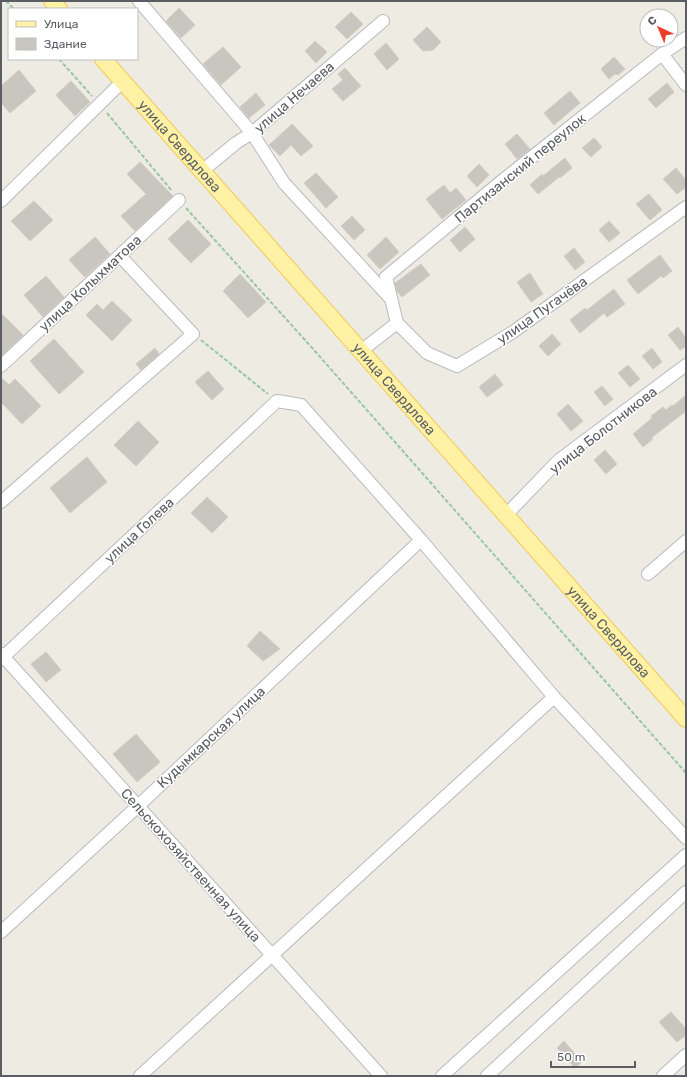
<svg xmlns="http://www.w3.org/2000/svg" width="687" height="1077" font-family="Rubik,sans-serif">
<rect width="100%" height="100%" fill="#edebe2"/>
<g fill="#c8c6bf" stroke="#d2cdc0">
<path d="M179 8 195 25 181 38 166 21Z"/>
<path d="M351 12 363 24 347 39 335 27Z"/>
<path d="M427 27 441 42 433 50 423 51 413 40Z"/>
<path d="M315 41 327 52 316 63 305 51Z"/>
<path d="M386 43 399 59 387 70 374 54Z"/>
<path d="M223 47 241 67 221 85 203 64Z"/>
<path d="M614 57 625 69 618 75 615 74 609 79 601 69Z"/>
<path d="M345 68 361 86 343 101 332 89 343 80 338 74Z"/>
<path d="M19 70 36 91 10 113 1 103V86Z"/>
<path d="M71 81 90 102 75 116 56 95Z"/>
<path d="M667 83 674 92 656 108 648 99Z"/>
<path d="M570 91 580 103 554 125 544 113Z"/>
<path d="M256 93 265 105 249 118 240 107Z"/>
<path d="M292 124 313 146 301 156 291 145 280 156 269 145Z"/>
<path d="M517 134 530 149 517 159 505 144Z"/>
<path d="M594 138 602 147 591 157 582 148Z"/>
<path d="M565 158 572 168 560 178 559 177 538 194 530 185 542 174 543 176Z"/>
<path d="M140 162 173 196 135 231 121 216 146 194 127 174Z"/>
<path d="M479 164 489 175 477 187 467 176Z"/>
<path d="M676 168 686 180V187L677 194 663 179Z"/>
<path d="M316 173 338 197 326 208 304 183Z"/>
<path d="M444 185 450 193 456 188 466 200 442 219 426 199Z"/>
<path d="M649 194 662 210 650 220 636 204Z"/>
<path d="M34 201 53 220 30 241 11 221Z"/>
<path d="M352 216 365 230 354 240 341 226Z"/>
<path d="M188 220 211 244 191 263 168 239Z"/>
<path d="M609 221 620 233 609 242 599 230Z"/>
<path d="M465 227 475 239 460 252 450 240Z"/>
<path d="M95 237 110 254 85 277 69 260Z"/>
<path d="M386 237 399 252 380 269 367 255Z"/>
<path d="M574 248 585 262 575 270 564 256Z"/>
<path d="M660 255 672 271 663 278 661 276 638 294 627 280Z"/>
<path d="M421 264 430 275 402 297 397 291 395 283Z"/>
<path d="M530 273 543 294 531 302 517 282Z"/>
<path d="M240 274 266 302 248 318 223 291Z"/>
<path d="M46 276 64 297 43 317 24 295Z"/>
<path d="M614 289 625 304 607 317 604 313 580 333 570 320 585 308 587 310Z"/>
<path d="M112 301 132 320 112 341 86 315 97 304 103 310Z"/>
<path d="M1 313 23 335 1 356Z"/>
<path d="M678 327 686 338V346L680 350 668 335Z"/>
<path d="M552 334 561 344 548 356 539 346Z"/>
<path d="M54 339 84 372 59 394 30 361Z"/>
<path d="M155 348 159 354 141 370 136 364Z"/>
<path d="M652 348 662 362 653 369 642 356Z"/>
<path d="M628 365 640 379 630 387 618 373Z"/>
<path d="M208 371 224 389 212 400 195 382Z"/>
<path d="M495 374 503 385 487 397 479 387Z"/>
<path d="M1 377 9 385 15 379 41 406 22 424 1 402Z"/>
<path d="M602 386 613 399 605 406 594 392Z"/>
<path d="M686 395V411L651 438 653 439 643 447 633 434 652 418 651 416 663 407 666 410 672 405 673 406Z"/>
<path d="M568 404 583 421 571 431 557 414Z"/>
<path d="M138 421 159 442 136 466 114 445Z"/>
<path d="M605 450 617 464 606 474 594 460Z"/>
<path d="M87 457 107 482 70 513 50 488Z"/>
<path d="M207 497 228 517 212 533 191 513Z"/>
<path d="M260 631 280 649 263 661 247 646Z"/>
<path d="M46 652 61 670 46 682 31 664Z"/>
<path d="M136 734 160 762 137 782 113 754Z"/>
<path d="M671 1012 686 1029V1035L677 1042 659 1022Z"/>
<path d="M564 1041 582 1062 575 1068 557 1048Z"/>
</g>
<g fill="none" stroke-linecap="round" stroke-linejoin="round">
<defs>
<g id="minor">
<path d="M139 1 252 133 284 183 391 299"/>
<path d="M662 54 686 38"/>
<path d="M202 171 236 143 252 133 383 21"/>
<path d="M1 201 123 81"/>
<path d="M397 323 386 277 503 180 662 54 686 85"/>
<path d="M397 323 427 353 457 366 513 332 686 207"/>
<path d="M361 351 397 323"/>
<path d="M1 366 179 200"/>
<path d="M1 502 193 334 120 256"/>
<path d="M506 515 559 460 686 365"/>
<path d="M648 574 686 541"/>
<path d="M1 654 381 1076"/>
<path d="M1 659 277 401 301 405 421 540 554 697 686 838"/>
<path d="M1 932 138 806 421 540"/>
<path d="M140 1076 554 697"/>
<path d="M442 1076 686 855"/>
<path d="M487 1076 686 892"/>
<path d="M663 1076 686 1055"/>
</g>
<g id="major">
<path d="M52 1 59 9"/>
<path id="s1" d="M103 59 686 719"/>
</g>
</defs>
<use href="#minor" stroke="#b7babf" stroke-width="14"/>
<use href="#major" stroke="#f2c956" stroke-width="18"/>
<g stroke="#97c6a5" stroke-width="2" stroke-dasharray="4 2" stroke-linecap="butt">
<path d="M6 1 14 9"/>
<path d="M59 59 92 96"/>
<path d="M107 113 172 191"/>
<path d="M186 208 314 350 686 773"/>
<path d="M201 340 268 394"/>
</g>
<use href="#minor" stroke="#fff" stroke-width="12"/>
<use href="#major" stroke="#fff2a5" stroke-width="16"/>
</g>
<g text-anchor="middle" stroke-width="3" stroke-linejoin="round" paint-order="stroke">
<g font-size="14" fill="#5a5e63" stroke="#fff">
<text transform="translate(294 97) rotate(-41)" y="5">улица Нечаева</text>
<text dy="5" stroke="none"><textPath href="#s1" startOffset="116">улица Свердлова</textPath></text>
<text transform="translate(520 168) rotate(-39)" y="5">Партизанский переулок</text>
<text transform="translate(90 283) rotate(-43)" y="5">улица Колыхматова</text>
<text transform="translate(542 310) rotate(-35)" y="5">улица Пугачёва</text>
<text dy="5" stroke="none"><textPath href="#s1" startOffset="440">улица Свердлова</textPath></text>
<text transform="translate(603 430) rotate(-38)" y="5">улица Болотникова</text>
<text transform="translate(139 530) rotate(-43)" y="5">улица Голева</text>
<text dy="5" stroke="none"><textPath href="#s1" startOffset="764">улица Свердлова</textPath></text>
<text transform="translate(211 737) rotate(-43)" y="5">Кудымкарская улица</text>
<text transform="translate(191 865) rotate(48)" y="5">Сельскохозяйственная улица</text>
</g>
</g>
<rect width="687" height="1077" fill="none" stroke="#5a5e63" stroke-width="4"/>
<rect x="8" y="8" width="130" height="52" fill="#ffffff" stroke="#bdbfc1"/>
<rect x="16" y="21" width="20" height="6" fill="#fff2a5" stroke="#bdbfc1"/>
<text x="44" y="28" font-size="12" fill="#5a5e63">Улица</text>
<rect x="16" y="38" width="20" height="12" fill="#c8c6bf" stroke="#bdbfc1"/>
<text x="44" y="48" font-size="12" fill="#5a5e63">Здание</text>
<g transform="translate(659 28) rotate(316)"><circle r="19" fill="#ffffff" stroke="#bdbfc1"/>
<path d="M0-3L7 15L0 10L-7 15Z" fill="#ea3d2b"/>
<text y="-6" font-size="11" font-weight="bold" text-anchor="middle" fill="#5a5e63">С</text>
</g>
<path d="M551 1061v6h84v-6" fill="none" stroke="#5a5e63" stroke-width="2"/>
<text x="557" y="1061" font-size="12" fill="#5a5e63" stroke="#ffffff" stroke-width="3" paint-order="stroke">50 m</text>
</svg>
